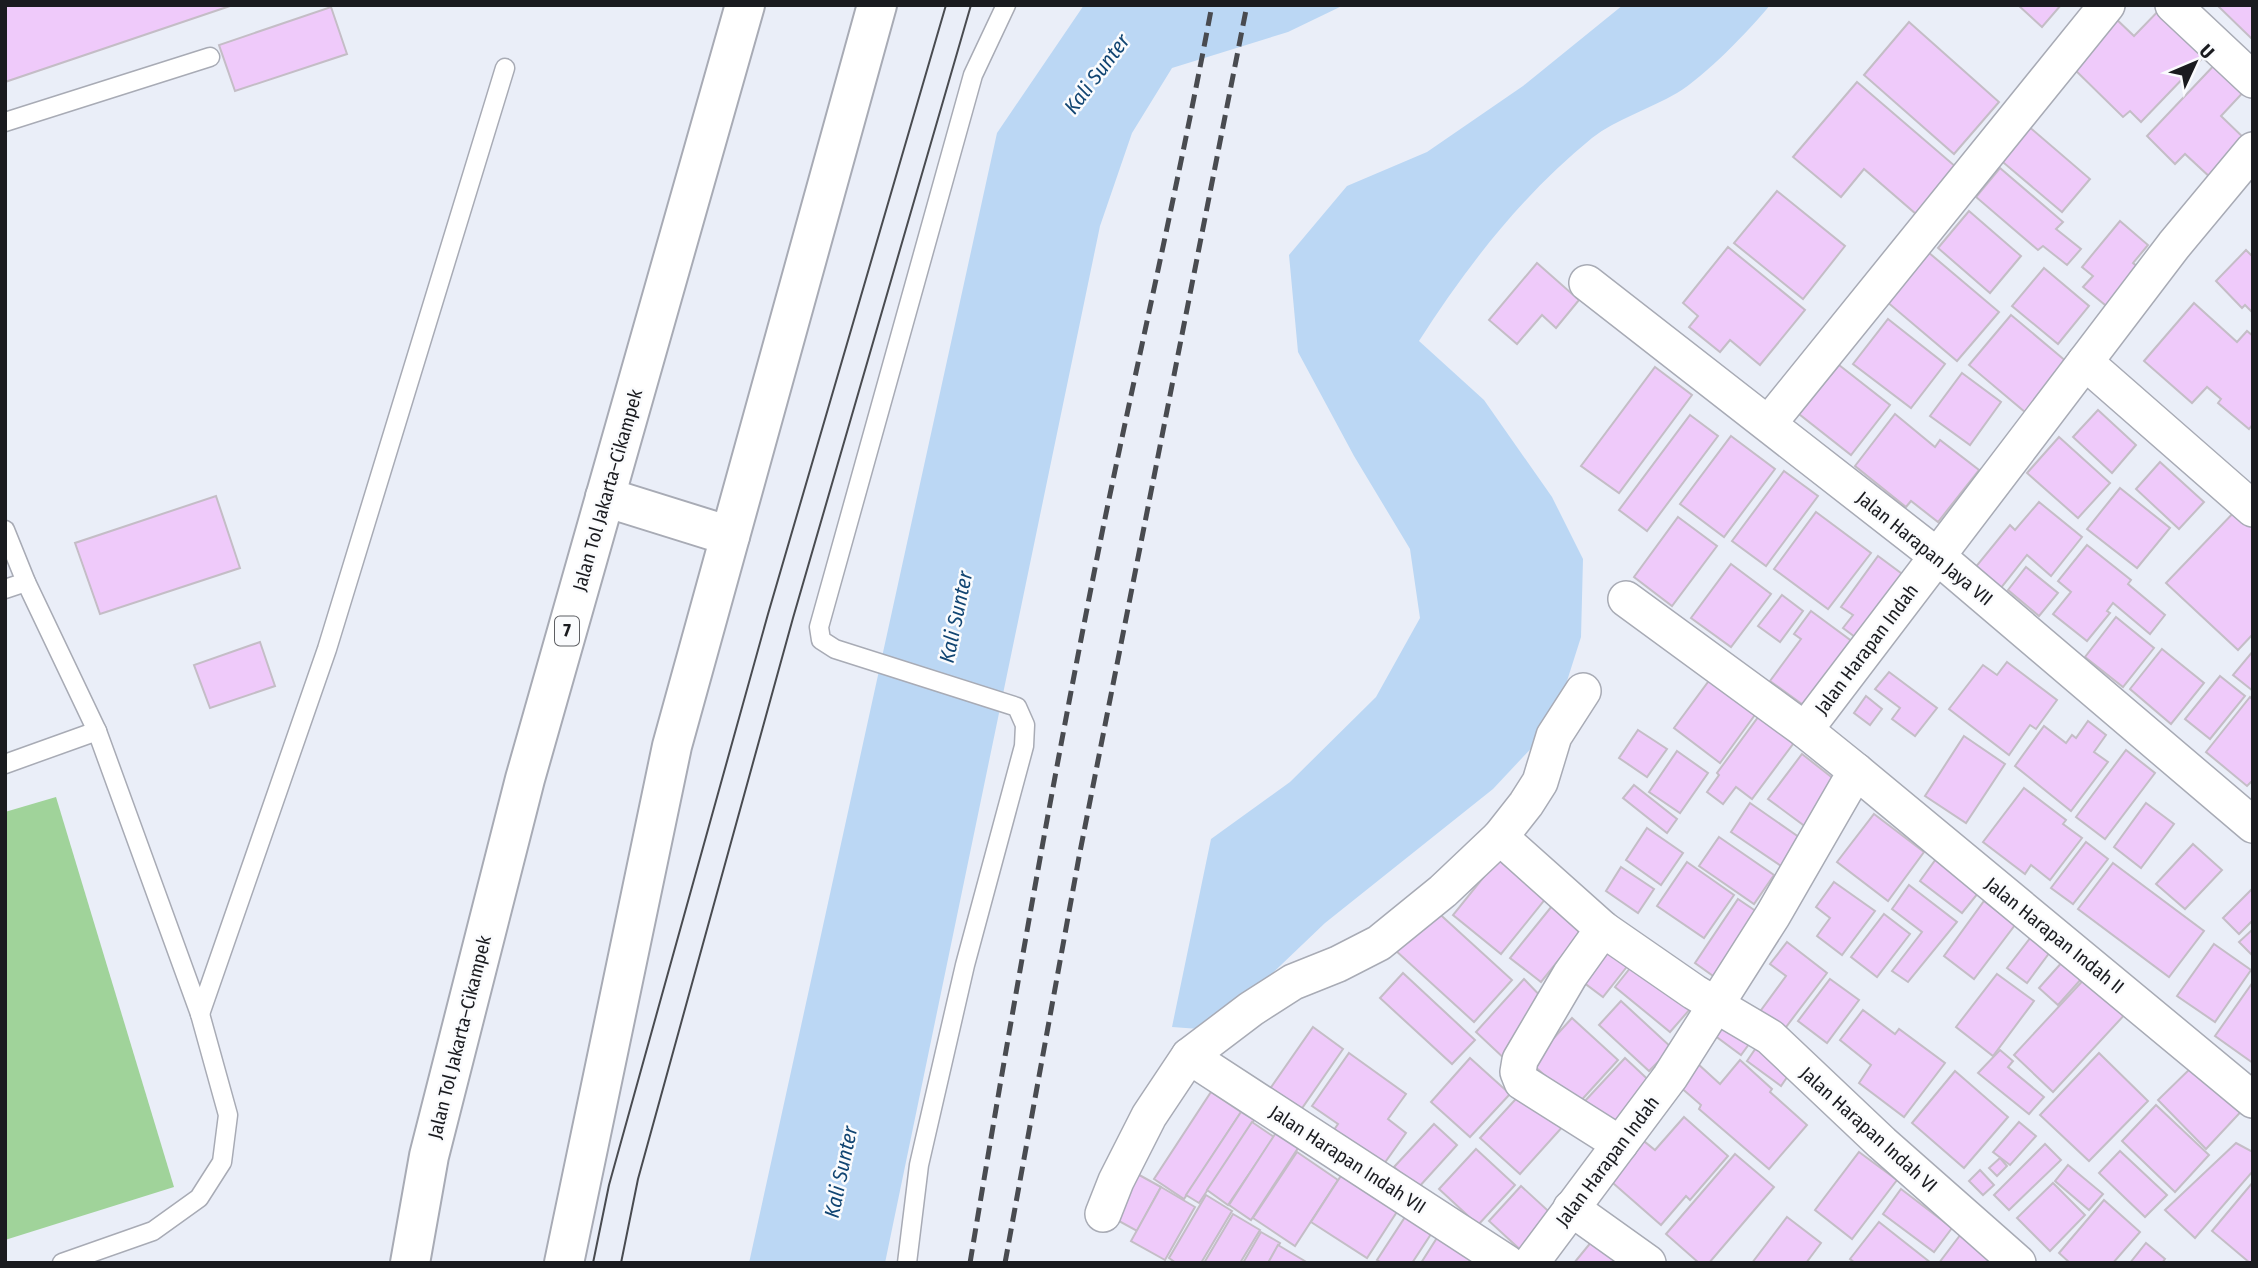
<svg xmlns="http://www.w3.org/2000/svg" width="2258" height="1268" font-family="'Fira Sans Condensed',sans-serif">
<rect width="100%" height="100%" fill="#eaeef8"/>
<path fill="#a0d39a" d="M56 797 174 1187 5 1240V812Z"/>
<g fill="#bbd7f4">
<path d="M1084 5H1344L1288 32 1172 68 1132 133 1100 226 885 1263H749L997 133Z"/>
<path d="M1623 5H1770C1750 30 1704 77 1677 93 1650 109 1616 119 1592 138 1522 195 1467 266 1419 341L1484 400 1552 497 1583 559 1581 637 1553 725 1493 789 1325 923 1213 1030 1172 1027 1211 839 1290 782 1376 697 1420 618 1410 549 1354 456 1298 352 1289 255 1347 186 1427 152 1523 86Z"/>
</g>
<g fill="#efcafa" stroke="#c4bdc6" stroke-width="2">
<path d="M5 5H233L5 82Z"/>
<path d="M2018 5H2061L2042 27Z"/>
<path d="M2164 5 2214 46 2141 122 2130 111 2123 117 2069 64 2114 17 2134 36Z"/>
<path d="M2217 5H2253V40Z"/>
<path d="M331 7 347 54 235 91 219 45Z"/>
<path d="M1909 22 1999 102 1954 154 1864 75Z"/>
<path d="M2220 59 2249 86 2221 116 2248 142 2212 179 2185 154 2175 164 2147 136Z"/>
<path d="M1857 82 1956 167 1916 214 1864 169 1841 197 1793 157Z"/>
<path d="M2027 125 2090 179 2062 212 1998 158Z"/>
<path d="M2000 168 2063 222 2056 229 2081 249 2067 265 2043 246 2038 250 1976 197Z"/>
<path d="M1777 191 1845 246 1803 299 1734 243Z"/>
<path d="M1969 211 2021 256 1990 293 1938 248Z"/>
<path d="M2120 221 2148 245 2133 263 2148 275 2115 313 2083 287 2093 276 2082 267Z"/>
<path d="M1728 247 1805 310 1760 365 1730 340 1720 352 1689 327 1698 316 1683 303Z"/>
<path d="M2246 250 2253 257V313L2245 305 2242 308 2216 281Z"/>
<path d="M1928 252 1999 312 1957 361 1886 301Z"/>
<path d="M1537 263 1579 300 1556 328 1542 315 1517 344 1489 320Z"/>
<path d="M2044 268 2089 306 2058 344 2012 306Z"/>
<path d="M2194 303 2237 342 2247 331 2253 336V424L2249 429 2218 403 2221 399 2207 387 2192 403 2144 361Z"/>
<path d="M2011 315 2067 362 2025 412 1969 365Z"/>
<path d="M1888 319 1945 364 1911 408 1853 364Z"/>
<path d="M1839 365 1890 405 1851 455 1799 414Z"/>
<path d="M1655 367 1692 395 1619 493 1581 466Z"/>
<path d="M1962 373 2001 402 1970 445 1930 416Z"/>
<path d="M2098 410 2136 445 2112 473 2073 437Z"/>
<path d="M1895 414 1935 447 1940 440 1979 470 1938 522 1911 501 1906 507 1855 466Z"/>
<path d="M1690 415 1718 436 1647 531 1619 510Z"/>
<path d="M1731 436 1775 469 1724 537 1680 504Z"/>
<path d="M2059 437 2110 483 2078 518 2027 473Z"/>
<path d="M2160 462 2204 502 2179 529 2136 489Z"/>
<path d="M1784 471 1818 496 1766 566 1732 541Z"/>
<path d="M2120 488 2170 528 2137 568 2087 529Z"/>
<path d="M216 496 240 568 100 614 75 543Z"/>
<path d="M2039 502 2082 537 2051 576 2027 555 2000 589 1974 569 2010 525 2015 530Z"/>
<path d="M2238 508 2253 523V634L2238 650 2166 583Z"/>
<path d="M1816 512 1871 553 1828 609 1774 569Z"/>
<path d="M1678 517 1717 546 1672 606 1634 577Z"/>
<path d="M2087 545 2131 580 2128 584 2165 615 2150 634 2113 603 2107 611 2110 613 2087 641 2053 614 2071 592 2058 581Z"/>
<path d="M1878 556 1913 582 1863 643 1843 628 1853 615 1841 607Z"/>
<path d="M1731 564 1771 594 1731 647 1691 618Z"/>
<path d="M2026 567 2058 593 2039 616 2008 590Z"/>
<path d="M1782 595 1803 611 1780 642 1758 626Z"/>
<path d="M1811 611 1861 648 1806 707 1770 681 1801 639 1794 634Z"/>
<path d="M2116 617 2154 648 2123 687 2085 657Z"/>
<path d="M260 642 275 686 210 708 194 665Z"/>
<path d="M2162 649 2204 683 2171 724 2130 689Z"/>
<path d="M2253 651V691L2233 675Z"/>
<path d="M2007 662 2057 700 2036 729 2030 725 2009 755 1949 709 1983 665 1997 675Z"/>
<path d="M1889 672 1937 708 1915 736 1892 719 1900 708 1875 689Z"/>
<path d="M2220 676 2245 696 2210 739 2185 719Z"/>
<path d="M1711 678 1757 712 1720 763 1674 728Z"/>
<path d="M1866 696 1882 709 1870 725 1854 713Z"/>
<path d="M2250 697 2253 700V780L2247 786 2206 752Z"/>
<path d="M1767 705 1802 732 1752 799 1736 787 1723 804 1707 792 1719 775 1717 773Z"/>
<path d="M2088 721 2106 735 2094 752 2108 762 2071 811 2015 766 2044 726 2066 743 2072 735 2076 738Z"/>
<path d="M1638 730 1667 749 1647 777 1619 758Z"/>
<path d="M1964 736 2005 764 1966 823 1925 796Z"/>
<path d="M2126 750 2155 773 2105 839 2076 817Z"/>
<path d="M1677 751 1708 773 1680 813 1649 792Z"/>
<path d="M1802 754 1839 783 1806 827 1768 799Z"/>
<path d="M1634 785 1677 819 1667 833 1623 798Z"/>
<path d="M2024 788 2066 820 2063 824 2082 838 2050 880 2031 865 2025 874 1983 842Z"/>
<path d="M1750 803 1806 842 1787 870 1731 832Z"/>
<path d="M2146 803 2174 824 2141 868 2114 847Z"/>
<path d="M1874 814 1924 852 1888 901 1837 862Z"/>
<path d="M1647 828 1683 853 1661 885 1626 860Z"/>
<path d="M1719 837 1774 875 1754 904 1699 866Z"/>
<path d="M2086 842 2108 859 2073 904 2051 888Z"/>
<path d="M2193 844 2222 870 2185 909 2156 884Z"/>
<path d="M1503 853 1551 892 1501 954 1453 915Z"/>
<path d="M1936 859 1979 892 1962 913 1920 881Z"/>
<path d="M1687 862 1734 895 1704 938 1657 906Z"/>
<path d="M2113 863 2204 931 2169 977 2078 909Z"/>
<path d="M1621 867 1654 889 1638 913 1606 891Z"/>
<path d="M1834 882 1875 911 1842 955 1817 936 1830 918 1816 907Z"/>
<path d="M1909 885 1957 922 1908 982 1892 971 1922 932 1892 909Z"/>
<path d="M2253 888V920L2239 934 2223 918Z"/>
<path d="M1738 899 1766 918 1723 983 1695 963Z"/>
<path d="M1556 901 1587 925 1541 982 1510 958Z"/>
<path d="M1984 901 2015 925 1974 979 1944 956Z"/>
<path d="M1433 908 1512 980 1474 1022 1395 950Z"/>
<path d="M1884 914 1910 934 1877 977 1851 957Z"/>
<path d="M2253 929V956L2239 942Z"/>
<path d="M2031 937 2050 952 2027 983 2007 968Z"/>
<path d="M1610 940 1633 959 1603 997 1579 979Z"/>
<path d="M1787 942 1827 973 1780 1035 1756 1017 1786 976 1770 964Z"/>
<path d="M2214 944 2251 970 2215 1022 2177 996Z"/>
<path d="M2072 951 2091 968 2058 1005 2039 988Z"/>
<path d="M1635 962 1691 1008 1670 1032 1615 987Z"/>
<path d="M1403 973 1475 1040 1452 1064 1380 998Z"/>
<path d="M1997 974 2034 1001 1993 1056 1956 1027Z"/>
<path d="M2089 974 2128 1011 2053 1092 2014 1055Z"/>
<path d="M1524 979 1551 1007 1508 1062 1476 1032Z"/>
<path d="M1830 979 1859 1000 1827 1043 1798 1021Z"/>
<path d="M2253 982V1063L2215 1036Z"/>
<path d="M1621 1001 1672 1048 1649 1071 1599 1025Z"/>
<path d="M1863 1010 1895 1034 1899 1029 1945 1063 1904 1117 1859 1083 1871 1065 1840 1040Z"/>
<path d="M1572 1018 1618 1060 1577 1105 1531 1063Z"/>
<path d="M1725 1020 1752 1040 1741 1055 1714 1035Z"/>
<path d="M1313 1027 1343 1049 1298 1114 1267 1093Z"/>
<path d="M1758 1045 1792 1070 1781 1086 1747 1061Z"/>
<path d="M2000 1050 2013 1061 2008 1067 2044 1097 2029 1114 1978 1073Z"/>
<path d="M1349 1053 1406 1094 1388 1119 1406 1133 1376 1175 1327 1140 1338 1124 1312 1106Z"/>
<path d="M2099 1053 2148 1101 2089 1161 2040 1115Z"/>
<path d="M1470 1058 1510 1094 1470 1137 1431 1102Z"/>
<path d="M1625 1058 1656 1087 1616 1131 1584 1102Z"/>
<path d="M2200 1059 2249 1103 2206 1149 2158 1100Z"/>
<path d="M1740 1060 1772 1089 1770 1092 1807 1125 1769 1169 1699 1109 1701 1105 1679 1086 1698 1064 1720 1084Z"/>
<path d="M1955 1071 2008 1117 1964 1168 1912 1123Z"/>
<path d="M1526 1088 1565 1124 1520 1174 1480 1138Z"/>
<path d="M1211 1092 1241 1112 1184 1199 1154 1179Z"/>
<path d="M2156 1105 2209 1155 2175 1192 2122 1141Z"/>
<path d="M1241 1112 1254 1120 1199 1203 1186 1195Z"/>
<path d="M1684 1117 1728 1156 1690 1200 1686 1196 1661 1225 1606 1177 1640 1138 1655 1150Z"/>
<path d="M1252 1122 1274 1137 1228 1205 1207 1190Z"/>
<path d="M2019 1122 2036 1136 2010 1165 1993 1152Z"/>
<path d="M1434 1124 1457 1145 1418 1188 1394 1167Z"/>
<path d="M1279 1128 1302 1142 1251 1220 1229 1205Z"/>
<path d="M2236 1143 2253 1152V1171L2195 1238 2165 1210Z"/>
<path d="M2045 1144 2061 1160 2009 1210 1994 1195Z"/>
<path d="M1476 1149 1515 1185 1478 1225 1439 1189Z"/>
<path d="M2120 1151 2167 1195 2145 1217 2099 1173Z"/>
<path d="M1297 1152 1338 1180 1295 1246 1253 1218Z"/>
<path d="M1859 1152 1897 1180 1852 1239 1815 1210Z"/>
<path d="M1735 1154 1774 1187 1709 1263H1699L1666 1234Z"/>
<path d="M2000 1158 2007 1166 1997 1176 1989 1168Z"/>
<path d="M2068 1165 2103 1194 2089 1210 2055 1181Z"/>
<path d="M1346 1168 1402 1204 1367 1258 1311 1222Z"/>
<path d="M1980 1170 1994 1185 1983 1195 1969 1181Z"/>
<path d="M1132 1171 1161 1187 1137 1231 1108 1215Z"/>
<path d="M2253 1182V1263H2250L2212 1231Z"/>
<path d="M2053 1183 2085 1215 2050 1251 2017 1218Z"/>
<path d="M1521 1186 1557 1219 1525 1254 1489 1221Z"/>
<path d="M1161 1187 1195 1207 1165 1260 1131 1241Z"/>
<path d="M1901 1189 1952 1228 1934 1252 1883 1214Z"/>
<path d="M1206 1195 1232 1211 1201 1263H1176L1169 1258Z"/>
<path d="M2104 1200 2140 1232 2113 1263H2070L2059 1253Z"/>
<path d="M1409 1211 1435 1228 1412 1263H1382L1377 1260Z"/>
<path d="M1233 1214 1260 1230 1240 1263H1204Z"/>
<path d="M1787 1217 1821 1243 1806 1263H1752Z"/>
<path d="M1879 1222 1931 1263H1855L1850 1259Z"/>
<path d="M1442 1230 1492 1263H1421Z"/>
<path d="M1964 1230 1993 1263H1939Z"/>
<path d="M1261 1232 1280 1243 1268 1263H1243Z"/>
<path d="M1592 1241 1618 1263H1574Z"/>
<path d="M2146 1243 2165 1259 2162 1263H2130Z"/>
<path d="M1278 1245 1308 1263H1268Z"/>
</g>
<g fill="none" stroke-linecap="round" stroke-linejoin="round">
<defs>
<g id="lane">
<path d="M5 122 210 57"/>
<path d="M5 530 26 582 97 731 200 1014 228 1115 222 1162 199 1198 153 1231 62 1263"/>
<path d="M5 589 26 582"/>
<path d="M5 764 97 731"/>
<path d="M200 1014 327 649 505 68"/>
<path d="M907 1263 919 1165 965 965 1024 746 1025 725 1017 707 835 649 821 640 819 627 973 75 1006 5"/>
</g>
<g id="street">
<path d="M2173 5 2253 80"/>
<path d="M1587 283 1937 556 2253 825"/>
<path d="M2085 362 2253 509"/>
<path d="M1769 423 2107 5"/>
<path d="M1626 599 1805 730"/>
<path d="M1856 771 2253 1100"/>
<path d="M1500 837 1603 929 1694 992 1770 1037 1882 1143 2018 1263"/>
<path d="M1603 929 1570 975 1520 1060 1518 1072 1522 1082 1620 1144"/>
<path d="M1189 1056 1507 1263"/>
<path d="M1571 1208 1648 1263"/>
<path d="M1103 1214 1116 1181 1149 1116 1189 1056 1251 1009 1293 982 1338 964 1379 943 1443 891 1500 837 1526 804 1540 782 1554 736 1583 691"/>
<path d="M1531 1263 1670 1077 1773 915 1856 771 1805 730 2174 245 2253 150"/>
</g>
<g id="highway">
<path d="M605 497 730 536"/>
<path d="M410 1263 429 1156 525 779 745 5"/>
<path d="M564 1263 672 746 877 5"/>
</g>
</defs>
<use href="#lane" stroke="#a8abb5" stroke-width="21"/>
<use href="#street" stroke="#a8abb5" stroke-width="38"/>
<use href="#highway" stroke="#a8abb5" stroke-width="42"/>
<use href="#lane" stroke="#fff" stroke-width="18"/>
<use href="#street" stroke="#fff" stroke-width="35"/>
<use href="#highway" stroke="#fff" stroke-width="38"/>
<g stroke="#494b50" stroke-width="2">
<path d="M593 1263 609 1185 768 614 946 5"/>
<path d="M621 1263 638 1179 793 618 971 5"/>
</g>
<g stroke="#494b50" stroke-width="5" stroke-dasharray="14 7" stroke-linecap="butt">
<path d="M970 1263C1011 1017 1054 772 1103 528 1139 354 1179 181 1212 5"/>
<path d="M1005 1263 1079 857 1247 5"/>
</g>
</g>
<g text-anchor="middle" stroke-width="5" stroke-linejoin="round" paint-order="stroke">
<rect fill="#fafbfd" stroke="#5d5e62" stroke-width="2" x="555" y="616.5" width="24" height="29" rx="5"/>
<g font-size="18" font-weight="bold" fill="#1a1b1f">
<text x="567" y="637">7</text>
</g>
<g font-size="19" fill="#1a1b1f" stroke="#fafbfd">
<text transform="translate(607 490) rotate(-74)" y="7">Jalan Tol Jakarta–Cikampek</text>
<text transform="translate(1925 548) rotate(39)" y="7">Jalan Harapan Jaya VII</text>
<text transform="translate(1866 649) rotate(-53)" y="7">Jalan Harapan Indah</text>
<text transform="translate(2055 935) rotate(39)" y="7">Jalan Harapan Indah II</text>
<text transform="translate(459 1037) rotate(-76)" y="7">Jalan Tol Jakarta–Cikampek</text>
<text transform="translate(1869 1129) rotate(42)" y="7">Jalan Harapan Indah VI</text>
<text transform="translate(1348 1159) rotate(33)" y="7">Jalan Harapan Indah VII</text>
<text transform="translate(1607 1161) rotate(-53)" y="7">Jalan Harapan Indah</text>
</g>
<g font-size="21" font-style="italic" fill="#114572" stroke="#fafbfd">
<text transform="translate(1097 74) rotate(-53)" y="7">Kali Sunter</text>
<text transform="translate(956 617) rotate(-78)" y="7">Kali Sunter</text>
<text transform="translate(841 1172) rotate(-78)" y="7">Kali Sunter</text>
</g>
</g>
<rect width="2258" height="1268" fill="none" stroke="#1a1b1f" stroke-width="14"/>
<g transform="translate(2195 63) rotate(46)" stroke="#fafbfd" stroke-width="5" paint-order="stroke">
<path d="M0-5L12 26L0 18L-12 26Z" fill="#1a1b1f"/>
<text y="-10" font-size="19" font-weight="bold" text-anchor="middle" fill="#1a1b1f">U</text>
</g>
</svg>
